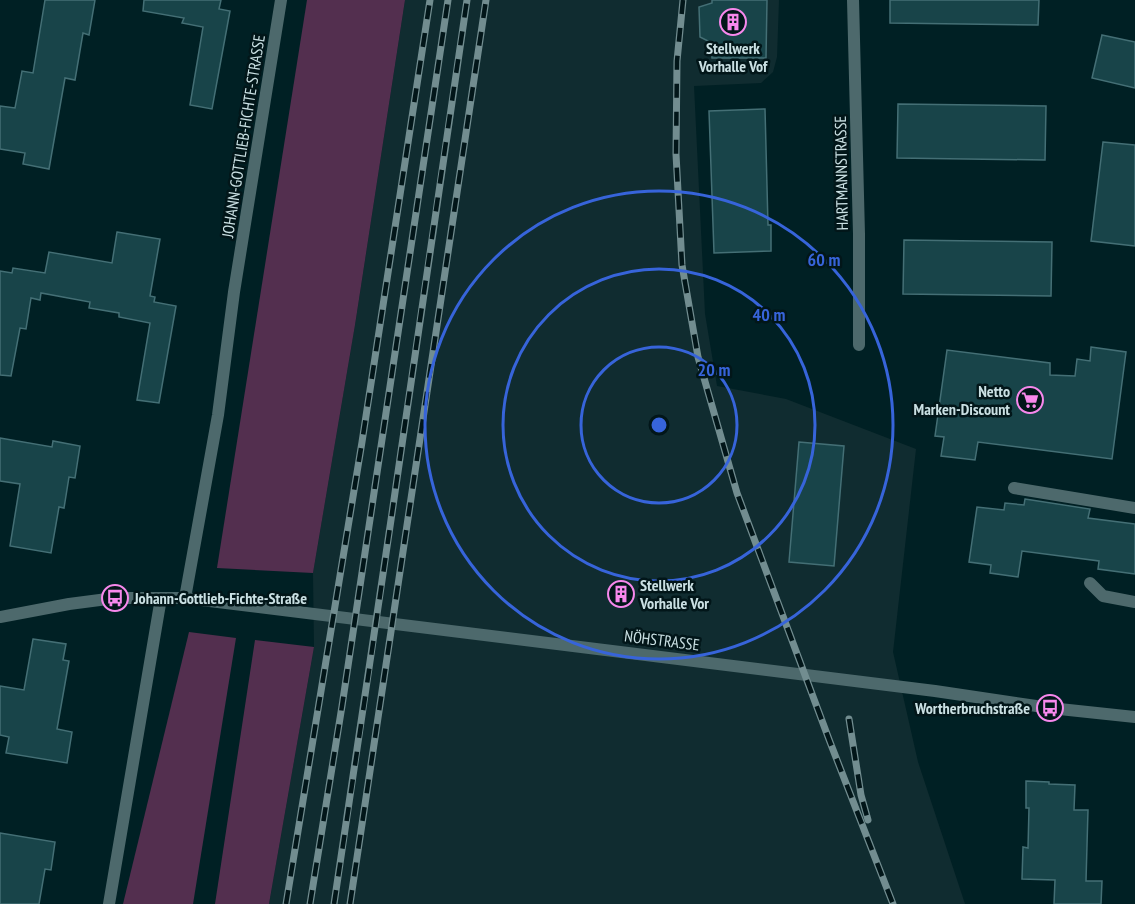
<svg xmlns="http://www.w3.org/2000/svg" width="1135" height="904" font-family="'PT Sans Narrow',sans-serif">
<rect width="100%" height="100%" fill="#002024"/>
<path fill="#102c30" d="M405 0H779L777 57 773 72 761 83 694 86 705 314 717 386 786 399 916 449 893 652 918 762 965 904H269L314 647 313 573 355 325Z"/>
<g fill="#532f4f">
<path d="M307 0H405L355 325 313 573 217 568Z"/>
<path d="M189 632 236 638 193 904H123Z"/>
<path d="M255 640 314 647 269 904H215Z"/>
</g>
<g fill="#184449" stroke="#446f75" stroke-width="1.5">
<path d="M45 0H95L89 35 83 33 75 80 65 78 49 169 23 164 25 153 0 149V106L15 108 22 71 33 73Z"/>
<path d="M144 0H221L219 9 230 11 212 109 190 105 203 27 182 23 184 18 143 11Z"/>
<path d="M712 0H767L766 58H712L710 42 700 37 699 7 712 3Z"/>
<path d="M890 0H1039L1038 25 890 23Z"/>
<path d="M1102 35 1135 42V88L1092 78Z"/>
<path d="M898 104 1046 106 1045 160 897 158Z"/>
<path d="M765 109 768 225H771V251L714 253 709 111Z"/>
<path d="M1103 142 1135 145V246L1091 241Z"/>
<path d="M117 232 160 239 150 296 155 297 154 302 176 306 159 403 137 400 150 323 119 317V313L89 308 90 302 41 293 40 300 31 298 26 329 20 328 11 376 0 375V271L12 273 13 268 45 273 49 252 112 263Z"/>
<path d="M904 240 1052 242 1051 296 903 294Z"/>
<path d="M1091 347 1126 352 1112 459 978 442 975 460 941 456 944 437 935 436 947 350 1050 363V375L1075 376 1077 359 1090 361Z"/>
<path d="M0 438 52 447 53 441 80 446 75 478 69 477 64 508 59 507 51 553 10 546 20 484 0 481Z"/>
<path d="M799 442 844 446 834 566 789 562Z"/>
<path d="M1025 499 1090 509 1088 518 1135 524V574L1098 569 1099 561 1022 551 1018 577 990 573 991 565 969 562 977 507 1004 510 1005 503 1024 505Z"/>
<path d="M33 639 66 644 63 660 69 661 57 729 72 732 67 763 6 753 9 737 0 735V686L24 690Z"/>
<path d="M1026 781 1049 782V784L1075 785 1074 810H1088L1086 881H1102L1101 904H1054L1055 880 1022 879 1023 847 1028 848 1029 808H1026Z"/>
<path d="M0 833 55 842 51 870 45 869 39 904H0Z"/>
</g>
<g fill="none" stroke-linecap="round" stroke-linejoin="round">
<g stroke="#4d696c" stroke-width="12">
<path d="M1014 488 1135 508"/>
<path d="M1090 583 1103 596 1135 602"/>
<path d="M109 904 161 598"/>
</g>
<g stroke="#4d696c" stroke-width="12">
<path d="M853 0 859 234V345"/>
<path d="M185 598 218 415 234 292 281 0"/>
<path d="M0 617 69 604 115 598H185L935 691 1050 708 1135 717"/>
</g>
<defs>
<g id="rail">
<path d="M683 0 677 61 676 154 682 265 698 357 737 493 830 742 893 904"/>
<path d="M849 719 861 795 868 820"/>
<path d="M286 904 362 442 430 0"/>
<path d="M310 904 342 706 448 0"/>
<path d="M334 904C380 603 422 301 467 0"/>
<path d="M350 904 486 0"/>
</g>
</defs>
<use href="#rail" stroke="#728d90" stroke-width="7"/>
<use href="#rail" stroke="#021619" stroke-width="4.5" stroke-dasharray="14" stroke-linecap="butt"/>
</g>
<g fill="none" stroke="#3764da" stroke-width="3">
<circle cx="659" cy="425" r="78"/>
<circle cx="659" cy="425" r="156"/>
<circle cx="659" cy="425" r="234"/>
</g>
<defs>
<symbol id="building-ring" viewBox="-11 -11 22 22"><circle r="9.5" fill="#021619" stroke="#f788ec" stroke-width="1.5"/><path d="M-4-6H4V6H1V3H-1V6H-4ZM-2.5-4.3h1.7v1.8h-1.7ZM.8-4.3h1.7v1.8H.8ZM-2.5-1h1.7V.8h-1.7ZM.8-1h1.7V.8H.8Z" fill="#f788ec"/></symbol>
<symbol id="supermarket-ring" viewBox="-11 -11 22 22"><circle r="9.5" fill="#021619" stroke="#f788ec" stroke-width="1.5"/><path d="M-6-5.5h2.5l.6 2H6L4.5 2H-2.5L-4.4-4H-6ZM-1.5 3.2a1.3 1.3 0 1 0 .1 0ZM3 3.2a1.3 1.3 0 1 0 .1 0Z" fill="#f788ec"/></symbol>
<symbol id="bus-ring" viewBox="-11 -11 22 22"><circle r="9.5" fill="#021619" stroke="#f788ec" stroke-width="1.5"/><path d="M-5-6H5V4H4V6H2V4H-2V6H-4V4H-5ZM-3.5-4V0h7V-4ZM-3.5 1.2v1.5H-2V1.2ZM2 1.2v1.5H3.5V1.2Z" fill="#f788ec"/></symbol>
</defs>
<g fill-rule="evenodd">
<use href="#building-ring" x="718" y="7" width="30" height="30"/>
<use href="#supermarket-ring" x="1015" y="385" width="30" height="30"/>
<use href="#building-ring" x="606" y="579" width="30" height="30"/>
<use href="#bus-ring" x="100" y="583" width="30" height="30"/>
<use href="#bus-ring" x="1035" y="693" width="30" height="30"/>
</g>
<g text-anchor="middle" stroke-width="5" stroke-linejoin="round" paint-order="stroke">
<g font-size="16" font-weight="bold" fill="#cae0e3" stroke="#021619" text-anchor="end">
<text x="733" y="54" text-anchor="middle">Stellwerk<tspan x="733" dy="18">Vorhalle Vof</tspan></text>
<text x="1010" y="397">Netto<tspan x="1010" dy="18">Marken-Discount</tspan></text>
<text x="640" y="591" text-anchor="start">Stellwerk<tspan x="640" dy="18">Vorhalle Vor</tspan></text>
<text x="134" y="604" text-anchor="start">Johann-Gottlieb-Fichte-Straße</text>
<text x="1030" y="714">Wortherbruchstraße</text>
</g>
<g font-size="16" fill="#cae0e3" stroke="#021619">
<text transform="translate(243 136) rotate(-81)" y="6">JOHANN-GOTTLIEB-FICHTE-STRASSE</text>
<text transform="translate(841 173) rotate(-91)" y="6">HARTMANNSTRASSE</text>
<text transform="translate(662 640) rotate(7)" y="6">NÖHSTRASSE</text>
</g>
</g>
<circle cx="659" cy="425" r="9" fill="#3764da" stroke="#021619" stroke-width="3"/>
<g font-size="18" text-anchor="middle" font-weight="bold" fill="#3764da" stroke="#021619" stroke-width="5" stroke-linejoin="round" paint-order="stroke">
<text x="824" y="266">60 m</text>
<text x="769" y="321">40 m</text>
<text x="714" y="376">20 m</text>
</g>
</svg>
